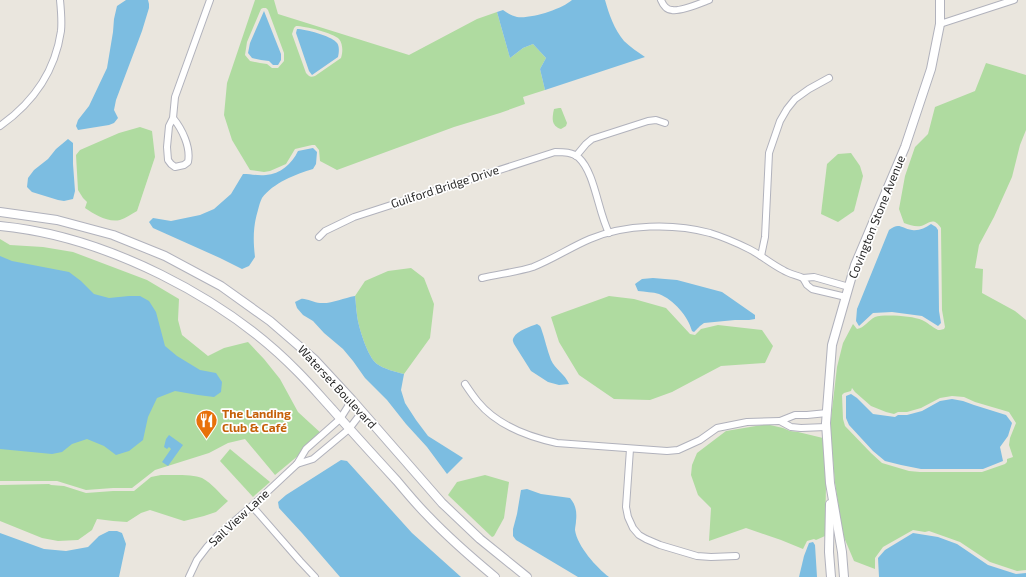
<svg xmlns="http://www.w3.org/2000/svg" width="1026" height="577" font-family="'Exo 2',sans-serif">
<rect width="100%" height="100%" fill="#eae6de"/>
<g fill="#afdba0" fill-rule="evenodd">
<path d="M255 0H274L278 14 409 55 477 19 497 12 510 58 523 48 533 44 546 58 540 69 545 90 523 97 525 104 500 113 454 127 337 170 320 161 319 150 315 145H312L295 149 286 164 270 171 264 172 250 170 232 140 224 115 227 83ZM263 8H266L268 10 284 53V61L278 68H272L267 64 260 63 250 61 245 55 247 42 261 9ZM296 26C305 26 333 33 339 39 343 44 343 52 341 58L315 76C310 78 309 76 306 73L292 34 294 28Z"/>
<path d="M986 63 1026 75V130L1020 145 1012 177 994 217 979 245 975 268 983 269 982 293 1015 311 1026 320V570L1017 571 990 562 960 542 929 531 925 532 913 530 883 547 875 558V569L854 561 843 535 835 483 830 427 837 367 843 343 853 324 857 329C864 328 869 320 875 317 884 314 913 316 922 320 927 322 932 327 938 330H940L944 329 945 327 942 310 941 228C933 216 929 224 921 226 915 227 910 225 904 223L899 209 905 176 915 147 928 134 935 107 975 91ZM852 388 855 392 871 406 886 412 894 414 898 412H907L921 408 940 398 952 396 964 397 975 402 1009 412 1016 423 1010 438 1009 445 1013 457 1007 459V462L1005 464 982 472H920L909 471 882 463 871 453 845 426 843 419 842 395 844 393 851 391Z"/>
<path d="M559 108H561L567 123 566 126 561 129C551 126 552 118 554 109Z"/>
<path d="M140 127 152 131 155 157 137 211C131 214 126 218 120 220 108 223 94 214 85 208L87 202 83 198 78 190 76 155 80 150 119 133Z"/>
<path d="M851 153 860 166 863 176 854 211 838 222 821 214 827 164 838 154Z"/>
<path d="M0 239 10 245 43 247 73 252 147 280 179 299 178 320 182 335 208 356 224 348 248 342 264 359 280 379 298 412 323 435 275 475 245 439 228 443 209 453 155 470 132 488H113L86 490 57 481H0Z"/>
<path d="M411 268 424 278 434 304 430 338 404 374C396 372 384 369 377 364 368 358 358 326 357 315 356 309 356 303 355 296L365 281 388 271Z"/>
<path d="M609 296 634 299 666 308 690 334 695 335 701 329 718 325 762 330 773 346 765 363 721 366 672 392 650 400 614 399 579 375 559 342 551 317Z"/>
<path d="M762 425H770L783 428 790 431 798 432 823 438 826 484 825 536 816 540 814 539 807 541 803 549 781 540 746 528 709 541 711 508 698 495 691 475 692 465 697 453 726 431Z"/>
<path d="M230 449 270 482 253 497 220 461Z"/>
<path d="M161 475C171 475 194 474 202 478 212 483 220 494 228 501L216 512 204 516 184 521 150 510 141 513 127 522 113 521 97 519 92 530 78 540 58 541 42 538 0 521V485L49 484 51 485 64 486 86 493 113 491H134L151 477Z"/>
<path d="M485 475 509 482 504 518 494 536 492 537 448 495 457 482Z"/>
</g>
<g fill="#7cbde1">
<path d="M126 0H148L149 4V8L142 31 116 100 114 110 118 118 114 123 109 125 78 130 76 126 78 120 89 106 107 68 113 32 114 19 117 6Z"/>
<path d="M572 0H605C609 14 614 29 624 41 630 47 638 52 645 57L545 90 540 69 546 58 533 44 523 48 510 58 497 12 503 10C507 13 512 16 517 17 531 19 562 9 572 0Z"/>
<path d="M264 11 281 54V60L278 65H273L269 61 261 60 252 58 248 53 250 43Z"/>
<path d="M297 29C305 29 331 36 336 42 340 45 339 53 338 57L312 75 309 71 296 33Z"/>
<path d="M68 139 73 143V164L75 191 73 199 64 201 58 200 32 192 27 187 28 178 34 170 48 159 56 149Z"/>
<path d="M313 148 317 152 316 164 313 169C296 174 273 183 262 198 260 202 259 206 258 210 253 226 253 240 255 257L249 266 242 269 220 258 153 228 149 222 153 218 171 221 200 215 214 209 231 194 243 174C251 174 258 176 266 175 280 174 292 164 298 151Z"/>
<path d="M931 224 936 227 938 230 939 311 941 323 938 326 922 316 892 312 873 313 859 326 856 321 857 309 889 230C899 222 901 228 912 230 919 231 925 228 931 224Z"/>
<path d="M0 256 12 261 69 272 81 281 94 294 109 298 129 296H140L149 301 156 312 165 346 177 356 200 370 216 373 222 382 221 392 214 397 198 395 175 391 157 398 148 417 143 440 129 451 116 455 104 446 87 439 72 444 62 452 52 454 0 449Z"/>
<path d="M653 278 677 280 722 292 755 315V319L749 320H735L704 323 700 326 694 332 692 331C688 316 674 300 659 294 653 292 645 292 638 291L635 284 642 279Z"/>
<path d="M355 296C356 303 356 309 357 315 358 326 368 358 377 364 384 369 396 372 404 374L401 390 405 403 416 420 428 436 463 458 447 474 427 447 406 424 387 400 365 378 353 361 343 349 324 333 313 321 303 315 297 308 295 302C297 301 299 300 301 299 306 298 314 303 320 303 332 304 343 298 355 296Z"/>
<path d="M537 324 540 326 541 328C545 339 547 350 551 360 555 369 565 374 569 384L559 385 548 382 531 371 514 344C513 341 512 340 514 337 517 331 531 326 537 324Z"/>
<path d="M851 394 857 398 873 414 895 417 898 415H907L922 411 940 401 952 399 963 401 974 405 1006 415 1012 423 1008 436 1000 447 1003 461 983 469H921L901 465 885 461 873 451 849 425 846 418V396Z"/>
<path d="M169 435 183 445 168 466 162 462 171 449 169 447 167 449 164 447 166 439Z"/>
<path d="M341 460 347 461 412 533 461 577H340L302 533 279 508 278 502 286 495Z"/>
<path d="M527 489 541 494 570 498C576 505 577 512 576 521 576 524 575 527 575 530 577 546 597 568 609 577H578L516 540 513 536V529L517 514 521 490Z"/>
<path d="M109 531H117L122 533 126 544 119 577H0V533L44 549 66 551 88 547 99 536Z"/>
<path d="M913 533 938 537 957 544 988 565 1016 574 1026 573V577H879L878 558 885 550Z"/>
<path d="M813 542 815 545 817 577H799L804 556 809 543Z"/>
</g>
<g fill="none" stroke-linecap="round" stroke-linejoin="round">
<defs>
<g id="street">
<path d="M661 0C663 5 667 10 672 10 680 12 701 3 709 0"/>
<path d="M940 24 1014 0"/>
<path d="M173 118C182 129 191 147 188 162L184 165 175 167 171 164 168 160 167 147 169 126 173 118 175 97 210 0"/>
<path d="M0 126C34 102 55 72 61 31 62 21 61 10 60 0"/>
<path d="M576 156 586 144 592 139 648 121 656 120 665 123"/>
<path d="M319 237 325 231 354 217 555 152C563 152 573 152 579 158 595 173 598 212 609 233"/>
<path d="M761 256 765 237 769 153 780 121 787 109 795 99 809 89 829 78"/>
<path d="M482 278C499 274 517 272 533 267 553 259 571 247 590 239 625 224 674 223 710 233 723 237 737 243 749 249 761 255 771 264 783 270 789 274 796 275 803 278"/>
<path d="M846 297 812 289 807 285 803 278 814 277 849 287"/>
<path d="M465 384C469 390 473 396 478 402 497 425 529 437 557 443L667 451 678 450 700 440 717 428 747 422 780 421"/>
<path d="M826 427 801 428 791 427 780 421 795 415H807L827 413"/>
<path d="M630 449 626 507 628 517 633 528 639 535 646 539 660 545 697 556 711 557 736 556"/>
<path d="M297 464 313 459 349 429 362 412"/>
<path d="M252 506 300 561 315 577"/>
<path d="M189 577 197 560 207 547 218 535 252 506 297 464 306 449 340 419 352 400"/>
</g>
<g id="secondary">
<path d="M0 212 57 220 113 235 165 256 221 286 270 321 314 359 352 400 442 503 480 539 527 577"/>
<path d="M0 226C105 236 225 297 298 372 310 384 321 397 332 409 353 433 375 457 397 481 407 493 417 505 428 516 449 538 472 558 495 577"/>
<path d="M830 504 829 552 831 577"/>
<path d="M844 577 842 552 830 483 826 423 832 345 855 265 905 147 931 69 940 24V0"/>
</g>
</defs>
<use href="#street" stroke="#b1b2bc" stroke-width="8"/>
<use href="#secondary" stroke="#b1b2bc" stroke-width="10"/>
<use href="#street" stroke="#fff" stroke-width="6"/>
<use href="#secondary" stroke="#fff" stroke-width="8"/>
</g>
<defs>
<symbol id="restaurant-pin" viewBox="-11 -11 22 30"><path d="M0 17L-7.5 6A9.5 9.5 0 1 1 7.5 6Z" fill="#e8710a" stroke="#fff"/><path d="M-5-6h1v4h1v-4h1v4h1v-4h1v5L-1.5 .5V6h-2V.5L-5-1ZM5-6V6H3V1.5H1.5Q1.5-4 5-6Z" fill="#fff"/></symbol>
</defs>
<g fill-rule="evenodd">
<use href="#restaurant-pin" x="194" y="408" width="25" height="34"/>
</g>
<g text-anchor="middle" stroke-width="3.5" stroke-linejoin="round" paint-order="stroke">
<g font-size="12" fill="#2a2a2a" stroke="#fff">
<text transform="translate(445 187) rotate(-18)" y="4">Guilford Bridge Drive</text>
<text transform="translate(877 217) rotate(-68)" y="4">Covington Stone Avenue</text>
<text transform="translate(337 387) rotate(47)" y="4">Waterset Boulevard</text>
<text transform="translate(239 518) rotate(-43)" y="4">Sail View Lane</text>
</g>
<g font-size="12" font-weight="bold" fill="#c56008" stroke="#fff" text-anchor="start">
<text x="222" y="418">The Landing<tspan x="222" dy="14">Club &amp; Café</tspan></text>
</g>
</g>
</svg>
